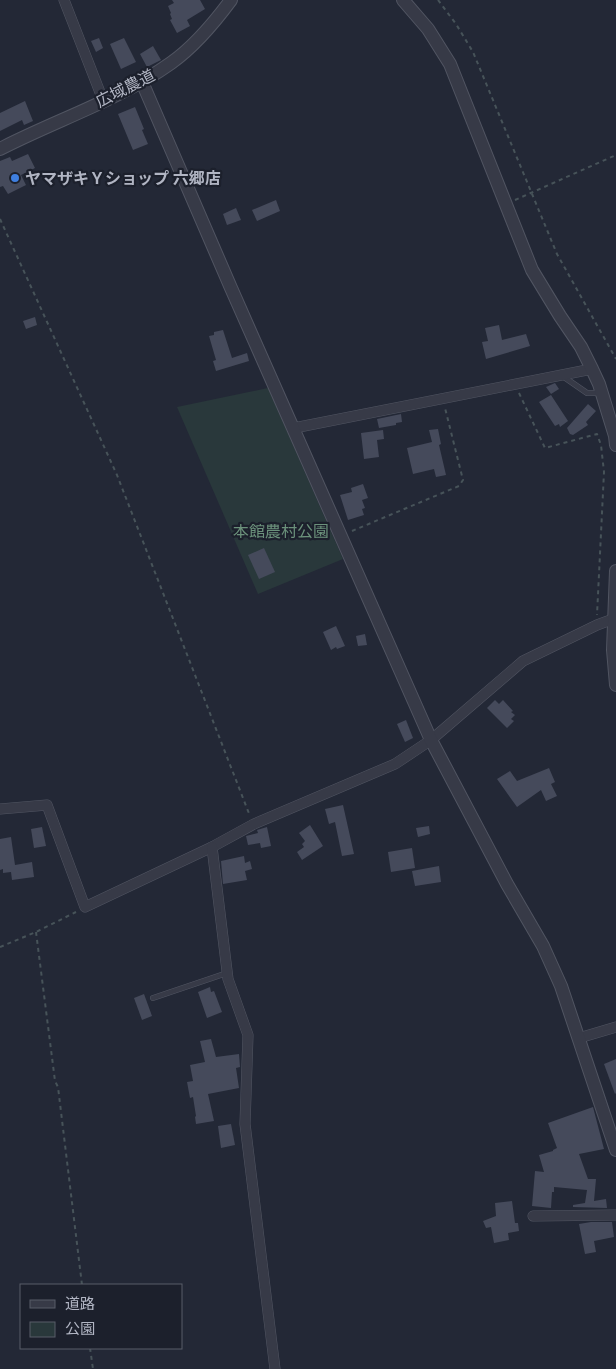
<svg xmlns="http://www.w3.org/2000/svg" width="616" height="1369" font-family="'Archivo Narrow','Noto Sans JP',sans-serif">
<rect width="100%" height="100%" fill="#232836"/>
<path fill="#29383b" d="M268 388 343 559 258 594 177 407Z"/>
<g fill="#454a5b">
<path d="M172 0H200L205 9 187 20 190 26 177 33 170 20 172 19 170 14 171 13 168 6 174 3Z"/>
<path d="M99 38 103 48 96 52 91 41Z"/>
<path d="M124 38 136 62 121 69 110 44Z"/>
<path d="M153 46 161 60 147 67 140 54Z"/>
<path d="M25 101 33 121 24 125 22 120 0 131V113Z"/>
<path d="M135 107 144 129 142 130 148 144 133 150 118 114Z"/>
<path d="M28 154 35 168 21 175 26 185 8 194 3 186 0 187V161L10 157 12 161Z"/>
<path d="M276 200 280 211 257 221 252 210Z"/>
<path d="M236 208 241 220 227 225 223 214Z"/>
<path d="M35 317 37 325 26 329 23 321Z"/>
<path d="M499 325 502 340 526 334 530 346 486 359 482 342 488 341 485 328Z"/>
<path d="M223 330 232 358 247 353 249 361 216 371 213 361 216 360 209 336 214 335V332Z"/>
<path d="M555 383 559 389 551 394 546 387Z"/>
<path d="M551 395 568 421 560 427 559 424 555 426 539 402Z"/>
<path d="M588 404 596 411 586 422 588 425 573 435 570 434 567 428Z"/>
<path d="M401 414 402 422 396 423V425L379 428 377 419Z"/>
<path d="M438 429 441 444 439 445 446 475 436 477 434 469 413 474 407 448 432 442 429 430Z"/>
<path d="M383 430 384 439 377 440 379 457 364 459 361 433Z"/>
<path d="M363 484 368 498 362 500 365 508 362 509 364 515 348 520 340 495 352 492 351 488Z"/>
<path d="M264 548 275 572 259 579 248 555Z"/>
<path d="M336 626 345 646 337 649 336 647 331 650 323 632Z"/>
<path d="M365 634 367 645 358 646 356 636Z"/>
<path d="M495 700 499 704 503 700 513 711 511 712 515 715 511 719 514 721 507 728 487 708Z"/>
<path d="M406 720 413 738 405 742 397 724Z"/>
<path d="M549 768 555 782 551 784 557 796 546 801 541 790 517 807 497 779 510 771 517 781Z"/>
<path d="M343 805 354 854 342 856 335 822 329 824 325 809Z"/>
<path d="M310 825 323 846 302 860 297 852 304 847 302 844 305 841 299 833Z"/>
<path d="M429 826 430 834 418 837 416 828Z"/>
<path d="M42 827 46 846 34 848 31 829Z"/>
<path d="M267 827 271 846 261 848 260 843 248 845 246 836 258 833 257 830Z"/>
<path d="M11 837 15 865 32 862 34 877 12 880 11 872 3 873V869L0 870V839Z"/>
<path d="M412 848 415 868 391 872 388 852Z"/>
<path d="M244 856 245 863 250 861 252 869 245 871 247 880 223 884 221 861Z"/>
<path d="M439 866 441 882 415 886 412 871Z"/>
<path d="M210 987 211 992 214 991 222 1012 207 1018 198 992Z"/>
<path d="M144 994 152 1016 142 1020 134 998Z"/>
<path d="M211 1039 216 1057 239 1054 240 1067 236 1068 239 1088 208 1094 214 1121 196 1124 195 1117 196 1116 193 1097 190 1098 187 1082 193 1081 190 1065 205 1062 200 1041Z"/>
<path d="M616 1059V1093L615 1094 604 1064Z"/>
<path d="M593 1107 604 1149 579 1154 588 1179H596L594 1201 606 1199 607 1208 573 1207V1205L585 1203 587 1190 554 1187V1192H552L551 1208 532 1206 535 1171 544 1172 539 1155 553 1151V1150L557 1148 548 1123Z"/>
<path d="M231 1124 235 1145 221 1148 218 1126Z"/>
<path d="M512 1201 515 1223H518L519 1231 508 1233 509 1240 494 1243 491 1227 486 1228 483 1221 496 1216 495 1203Z"/>
<path d="M591 1222H612L614 1237 594 1241 596 1252 585 1254 579 1224Z"/>
</g>
<g fill="none" stroke-linecap="round" stroke-linejoin="round">
<defs>
<g id="service">
<path d="M561 375 587 393H602"/>
<path d="M153 998 227 973"/>
</g>
<g id="minor">
<path d="M64 0 103 100"/>
<path d="M294 428 592 369"/>
<path d="M0 809 47 805 85 907 212 847 254 824 395 764 431 740 523 661 597 625 616 618"/>
<path d="M212 847 228 979 248 1035 245 1124 275 1369"/>
<path d="M579 1038 616 1027"/>
<path d="M533 1216 616 1215"/>
</g>
<g id="tertiary">
<path d="M403 0 428 29 450 64 532 270 560 316 581 347 592 369 599 384 615 436 616 445"/>
<path d="M142 82 231 288 431 740 507 884 543 946 561 986 616 1150"/>
<path d="M0 149C56 120 119 100 171 63 195 46 214 23 231 0"/>
<path d="M616 571 613 650 616 685"/>
</g>
</defs>
<use href="#service" stroke="#515562" stroke-width="6"/>
<use href="#minor" stroke="#515562" stroke-width="11"/>
<use href="#tertiary" stroke="#515562" stroke-width="14"/>
<g stroke="#475359" stroke-width="2" stroke-dasharray="4 4" stroke-linecap="butt">
<path d="M438 0 456 24 473 52 557 254 616 359"/>
<path d="M515 200 616 155"/>
<path d="M0 219 117 475 250 816"/>
<path d="M519 393 545 448 597 434 601 445 604 472 597 615"/>
<path d="M352 531 459 486 463 480 445 408"/>
<path d="M36 932 55 1081 58 1087 82 1285"/>
<path d="M0 947 36 932 76 912"/>
<path d="M90 1348 93 1369"/>
</g>
<use href="#service" stroke="#373a47" stroke-width="5"/>
<use href="#minor" stroke="#373a47" stroke-width="10"/>
<use href="#tertiary" stroke="#373a47" stroke-width="12"/>
</g>
<circle fill="#3f7fe0" stroke="#1c202c" stroke-width="2" cx="15" cy="178" r="5"/>
<g text-anchor="middle" stroke-width="4.5" stroke-linejoin="round" paint-order="stroke">
<g font-size="16" fill="#b1b5c3" stroke="#1c202c">
<text transform="translate(125 88) rotate(-27)" y="6">広域農道</text>
</g>
<g font-size="16" font-weight="bold" fill="#b1b5c3" stroke="#1c202c" text-anchor="start">
<text x="25" y="184">ヤマザキＹショップ 六郷店</text>
</g>
<g font-size="16" fill="#6b917b" stroke="#1c202c">
<text x="281" y="537">本館農村公園</text>
</g>
</g>
<rect x="20" y="1284" width="162" height="65" fill="#1c202c" stroke="#585c68"/>
<rect x="30" y="1300" width="25" height="8" fill="#373a47" stroke="#585c68"/>
<text x="65" y="1309" font-size="15" fill="#b1b5c3">道路</text>
<rect x="30" y="1322" width="25" height="15" fill="#29383b" stroke="#585c68"/>
<text x="65" y="1334" font-size="15" fill="#b1b5c3">公園</text>
</svg>
